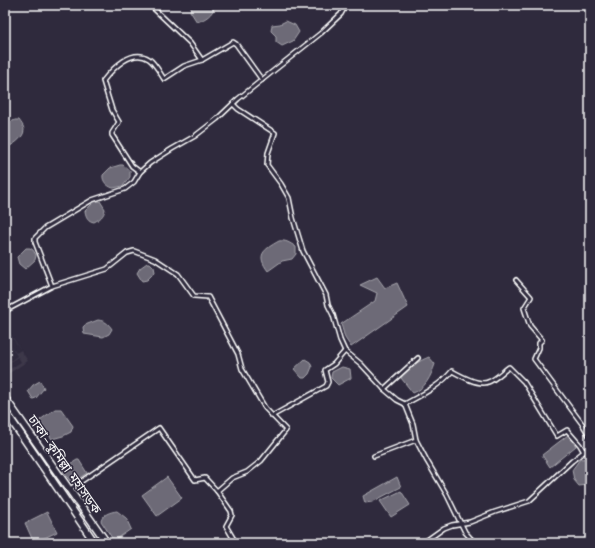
<svg xmlns="http://www.w3.org/2000/svg" width="595" height="548" font-family="'Comic Neue','Noto Sans Bengali',sans-serif">
<rect width="100%" height="100%" fill="#2f2a3d"/>
<filter id="ink" filterUnits="userSpaceOnUse"><feTurbulence type="fractalNoise" baseFrequency=".025" numOctaves="2"/><feDisplacementMap in="SourceGraphic" scale="8" xChannelSelector="R" yChannelSelector="G"/><feConvolveMatrix kernelMatrix="1 2 1 2 8 2 1 2 1" color-interpolation-filters="sRGB"/></filter>
<g filter="url(#ink)">
<path fill="#3c3749" d="M5 325 28 361 5 376V372L21 362 18 357 5 365 17 356 5 337 16 353 21 350 5 328Z"/>
<g fill="#6d6a77" stroke="#a7a6ad">
<path d="M194 5H213L215 6C212 15 206 19 197 22L190 11 192 6Z"/>
<path d="M286 21 295 25 299 32 293 41 282 46 276 42V36L271 31 272 25 280 24Z"/>
<path d="M15 120H19C21 123 24 126 24 130 24 138 12 146 5 148V125Z"/>
<path d="M120 165H123L130 171V177L123 186 113 188C107 186 102 181 103 175L110 168Z"/>
<path d="M95 201H100L105 209C104 216 100 219 94 222 88 221 86 217 85 211Z"/>
<path d="M279 241C286 240 290 243 296 247V254L292 259 282 261 268 271C256 255 263 250 279 241Z"/>
<path d="M26 248H30L33 250 36 255 35 260 25 269 19 264 17 257Z"/>
<path d="M147 263H150L154 267 155 272 147 280 142 281 137 273 140 268Z"/>
<path d="M377 277 385 288 397 283 408 307 351 347 345 338 341 324 375 301 377 293 360 285Z"/>
<path d="M98 320C105 321 108 323 112 329L109 334 103 337 84 334 83 327 85 325Z"/>
<path d="M429 357 435 364C431 376 425 389 413 393L401 378C406 368 419 361 429 357Z"/>
<path d="M305 359 310 362 312 367 309 374 305 378H302L294 369Z"/>
<path d="M342 367 350 369 351 378 338 385 331 378 332 372Z"/>
<path d="M40 381 44 388 36 398 33 399 28 391 33 385Z"/>
<path d="M55 409H61L73 426 71 432 63 436 52 439 42 425 40 420Z"/>
<path d="M568 435 576 446 550 467 542 455Z"/>
<path d="M590 458V476L588 485 579 486 574 480 572 470 580 459Z"/>
<path d="M77 460H79L87 473 72 483 63 472V469Z"/>
<path d="M167 477 182 498 157 516 142 495Z"/>
<path d="M397 477 401 487 372 502 365 503 363 496Z"/>
<path d="M401 491 410 505 391 517 380 501Z"/>
<path d="M117 511 126 518 131 529 114 541 101 521C103 514 110 512 117 511Z"/>
<path d="M47 512 57 532 34 543 25 523Z"/>
</g>
<g fill="none" stroke-linecap="round" stroke-linejoin="round">
<defs>
<g id="street">
<path d="M150 5 190 43 202 60"/>
<path d="M233 104 238 109 275 133 268 153 267 165 281 184 289 198 293 218 303 251 326 295 328 305 333 315 340 340 345 351 361 364 384 389 397 400 405 404"/>
<path d="M140 172 132 166 112 135V133L119 122 112 110 103 81C113 68 132 48 149 59 155 63 160 73 164 79L184 66 202 60 233 42 236 44 262 80"/>
<path d="M516 280 531 297 524 308 530 326 542 340 539 343V348L534 359 583 425 590 437"/>
<path d="M52 286 35 242V238L45 228 92 200 125 189 134 182 140 172 150 163 172 149 195 136 217 119 238 99 321 33 341 14 346 5"/>
<path d="M5 311 52 286 107 269 127 253 134 251 155 259 178 274 194 296 208 297 238 354 242 369 265 408 286 430 261 461 247 472 232 478 217 491"/>
<path d="M384 389 418 358"/>
<path d="M272 416 326 386 328 382 325 370 334 364 345 351"/>
<path d="M374 456 416 440"/>
<path d="M70 489 159 428 195 480 205 478 217 491 231 511 232 515 226 526 236 543"/>
<path d="M423 543 444 528 452 525 470 522 495 512 529 501 572 461 590 447"/>
<path d="M475 543 465 532 447 495 427 461 416 440 413 424 405 404C421 395 440 386 452 371 461 376 479 386 488 382 495 380 502 372 509 367L524 382 557 436 567 430 580 445 584 452"/>
</g>
<g id="highway">
<path d="M5 398 107 543"/>
<path d="M5 411 95 543"/>
</g>
</defs>
<use href="#street" stroke="#fff" stroke-width="6"/>
<use href="#highway" stroke="#fff" stroke-width="9"/>
<use href="#street" stroke="#2f2a3d" stroke-width="3"/>
<use href="#highway" stroke="#2f2a3d" stroke-width="6"/>
</g>
</g>
<g text-anchor="middle" stroke-width="3" stroke-linejoin="round" paint-order="stroke">
<g font-size="13" fill="#fff" stroke="#2f2a3d">
<text transform="translate(65 464) rotate(55)" y="5">ঢাকা–কুমিল্লা মহাসড়ক</text>
</g>
</g>
<rect width="595" height="548" fill="none" stroke="#2f2a3d" stroke-width="20"/>
<rect x="10" y="10" width="575" height="528" fill="none" stroke="#fff" stroke-width="1.5" filter="url(#ink)"/>
</svg>
